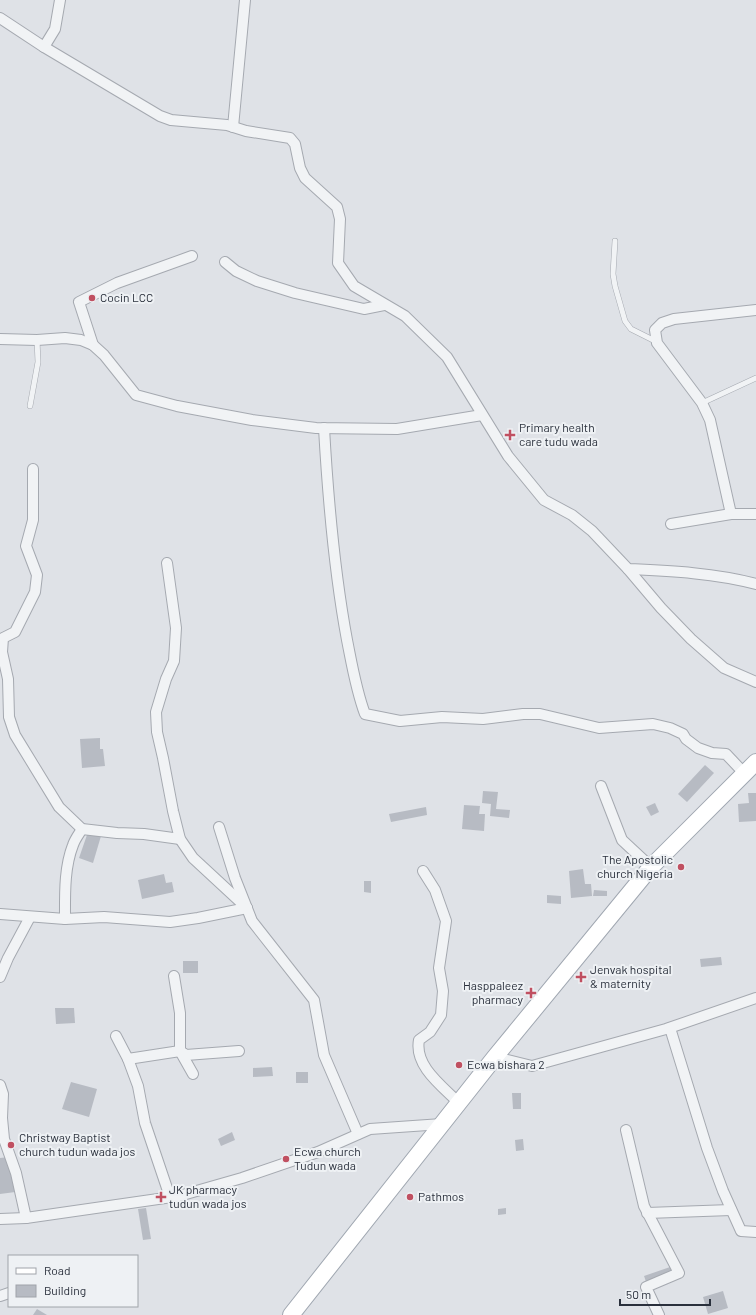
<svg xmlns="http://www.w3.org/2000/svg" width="756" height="1315" font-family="Barlow,sans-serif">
<rect width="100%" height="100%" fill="#dfe2e7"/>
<g fill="#b7bbc3">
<path d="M100 738V749H103L105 766 82 768 80 739Z"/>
<path d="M705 765 714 773 687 802 678 794Z"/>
<path d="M483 791 498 792 496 809 510 810 509 818 490 816 491 804 482 803Z"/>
<path d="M748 793H756V821L739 822 738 804 749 803Z"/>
<path d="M655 803 659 812 651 816 646 807Z"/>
<path d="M464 805 480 806 479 814H485L484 831 462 829Z"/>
<path d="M426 807 427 815 391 822 389 814Z"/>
<path d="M88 832 101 836 93 863 79 858Z"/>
<path d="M583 869 585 884H591L592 896 571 898 569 871Z"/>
<path d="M164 874 166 883 172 882 174 892 142 899 138 880Z"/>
<path d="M364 881H371V893L364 892Z"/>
<path d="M594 890 607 891V896H593Z"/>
<path d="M547 895 561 896V904L547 903Z"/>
<path d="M721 957 722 965 701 967 700 959Z"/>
<rect x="183" y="961" width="15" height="12"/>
<path d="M55 1008H74L75 1023 56 1024Z"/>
<path d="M272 1067 273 1076 253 1077V1068Z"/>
<rect x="296" y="1072" width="12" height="11"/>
<path d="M71 1082 97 1089 89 1117 62 1109Z"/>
<path d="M512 1093H521V1109H513Z"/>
<path d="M232 1132 235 1140 221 1146 218 1139Z"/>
<path d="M523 1139 524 1150 516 1151 515 1140Z"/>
<path d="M9 1157 12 1179 21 1178 23 1191 0 1194V1158Z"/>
<path d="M146 1208 151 1239 143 1240 138 1209Z"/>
<path d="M506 1208V1214L498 1215V1209Z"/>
<path d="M673 1266 677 1277 648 1287 644 1276Z"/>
<path d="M723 1291 728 1308 708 1314 703 1297Z"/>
<path d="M37 1309 47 1315H33Z"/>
</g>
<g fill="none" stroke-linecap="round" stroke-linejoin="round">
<defs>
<g id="lane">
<path d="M615 241 613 274 615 286 625 321 631 329 657 342"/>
<path d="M702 403 756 378"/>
<path d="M30 406 38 362 37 340"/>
</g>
<g id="street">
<path d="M0 18 44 47 160 116 171 120 227 125 246 131 290 138 295 144 300 168 305 178 337 207 340 219 338 263 354 286 405 316 447 357 508 456 544 500 572 515 592 531 628 569C670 571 715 573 756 584"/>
<path d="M44 47 55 29 60 0"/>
<path d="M233 127 245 0"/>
<path d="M225 262 236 271 257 281 295 293 364 309 384 305"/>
<path d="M0 339 37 340 65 338 81 340 93 345 104 355 136 395 177 406 252 420 316 428 397 429 482 415"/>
<path d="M93 345 79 302 117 283 192 256"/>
<path d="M324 428C328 499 334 570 347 640 352 665 356 690 365 714L400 721 442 717 483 719 523 714H540L599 728 653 724 670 728 683 734 686 739 698 748 712 753 726 754 744 773"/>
<path d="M33 469V520L26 546 37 575 35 592 15 632 3 638 2 652 8 679 9 717 15 735 59 807 82 829 117 833 144 834 180 839"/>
<path d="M731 514 710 420 702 403 657 343 655 330 662 323 674 319 756 310"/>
<path d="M671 524 731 514H756"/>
<path d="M167 563 176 628 174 661 166 679 156 712 157 732 163 758 173 811 180 839 193 858 247 908"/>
<path d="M628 569 661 608 691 639 724 668 756 682"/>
<path d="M601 786 622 840 651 867"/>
<path d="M219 827 235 878 252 921 314 1000 324 1055 358 1134"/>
<path d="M423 871 435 890 446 921 439 968 443 991 441 1015 430 1032 419 1040C414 1066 442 1086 459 1103"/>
<path d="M0 914 65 919 104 917 170 922 198 918 247 908"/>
<path d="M65 919C65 895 64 868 73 845 75 839 79 834 82 829"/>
<path d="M174 976 180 1013V1051L193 1074"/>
<path d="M0 977 8 958 30 917"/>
<path d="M670 1028 707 1148 723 1191 741 1231 756 1232"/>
<path d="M116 1036 128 1059 138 1086 145 1123 170 1197"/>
<path d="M495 1057 532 1066 666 1029 756 998"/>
<path d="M128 1059 180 1051 186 1055 239 1051"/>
<path d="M0 1085 3 1094 2 1118 4 1139 16 1173 26 1218"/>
<path d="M626 1130 644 1206 679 1273 646 1287 659 1315"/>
<path d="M647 1213 731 1210"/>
<path d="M0 1219 26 1218 179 1196 242 1178 318 1152 370 1129 442 1124"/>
<path d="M0 1296 9 1293"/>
</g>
<path id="primary" d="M291 1315 495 1057 651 867 756 762"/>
</defs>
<use href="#lane" stroke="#a5a9b0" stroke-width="6"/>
<use href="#street" stroke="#a5a9b0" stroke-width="12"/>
<use href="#primary" stroke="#a0a7b1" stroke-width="18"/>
<use href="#lane" stroke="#f1f3f5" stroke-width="5"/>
<use href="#street" stroke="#f1f3f5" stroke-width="10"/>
<use href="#primary" stroke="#fff" stroke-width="16"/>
</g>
<g fill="#c05061" stroke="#eef1f4" stroke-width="1.5">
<circle cx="92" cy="298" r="4"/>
<path d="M508 429h4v4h4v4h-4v4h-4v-4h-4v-4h4z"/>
<circle cx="681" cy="867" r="4"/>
<path d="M579 971h4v4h4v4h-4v4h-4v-4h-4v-4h4z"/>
<path d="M529 987h4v4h4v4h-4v4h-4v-4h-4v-4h4z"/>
<circle cx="459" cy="1065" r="4"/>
<circle cx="11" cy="1145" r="4"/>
<circle cx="286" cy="1159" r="4"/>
<path d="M159 1191h4v4h4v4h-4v4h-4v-4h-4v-4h4z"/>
<circle cx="410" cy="1197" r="4"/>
</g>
<g text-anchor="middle" stroke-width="4" stroke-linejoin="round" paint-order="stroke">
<g font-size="12" fill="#2a303c" stroke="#eef1f4" text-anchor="start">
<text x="100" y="302">Cocin LCC</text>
<text x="519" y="432">Primary health<tspan x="519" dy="14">care tudu wada</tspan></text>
<text x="673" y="864" text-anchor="end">The Apostolic<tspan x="673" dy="14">church Nigeria</tspan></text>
<text x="590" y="974">Jenvak hospital<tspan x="590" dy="14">&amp; maternity</tspan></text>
<text x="523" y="990" text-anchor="end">Hasppaleez<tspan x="523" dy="14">pharmacy</tspan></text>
<text x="467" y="1069">Ecwa bishara 2</text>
<text x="19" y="1142">Christway Baptist<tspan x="19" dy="14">church tudun wada jos</tspan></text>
<text x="294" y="1156">Ecwa church<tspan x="294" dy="14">Tudun wada</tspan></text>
<text x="169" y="1194">JK pharmacy<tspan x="169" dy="14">tudun wada jos</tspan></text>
<text x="418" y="1201">Pathmos</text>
</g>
</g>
<rect x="8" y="1255" width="130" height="52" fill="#eef1f4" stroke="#a0a4aa"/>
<rect x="16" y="1268" width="20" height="6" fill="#ffffff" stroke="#a0a4aa"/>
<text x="44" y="1275" font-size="12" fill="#2a303c">Road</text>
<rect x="16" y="1285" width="20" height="12" fill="#b7bbc3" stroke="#a0a4aa"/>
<text x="44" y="1295" font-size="12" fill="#2a303c">Building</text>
<path d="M620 1299v6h90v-6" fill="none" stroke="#2a303c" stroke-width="2"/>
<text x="626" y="1299" font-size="12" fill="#2a303c" stroke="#eef1f4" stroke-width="3" paint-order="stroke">50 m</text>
</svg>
